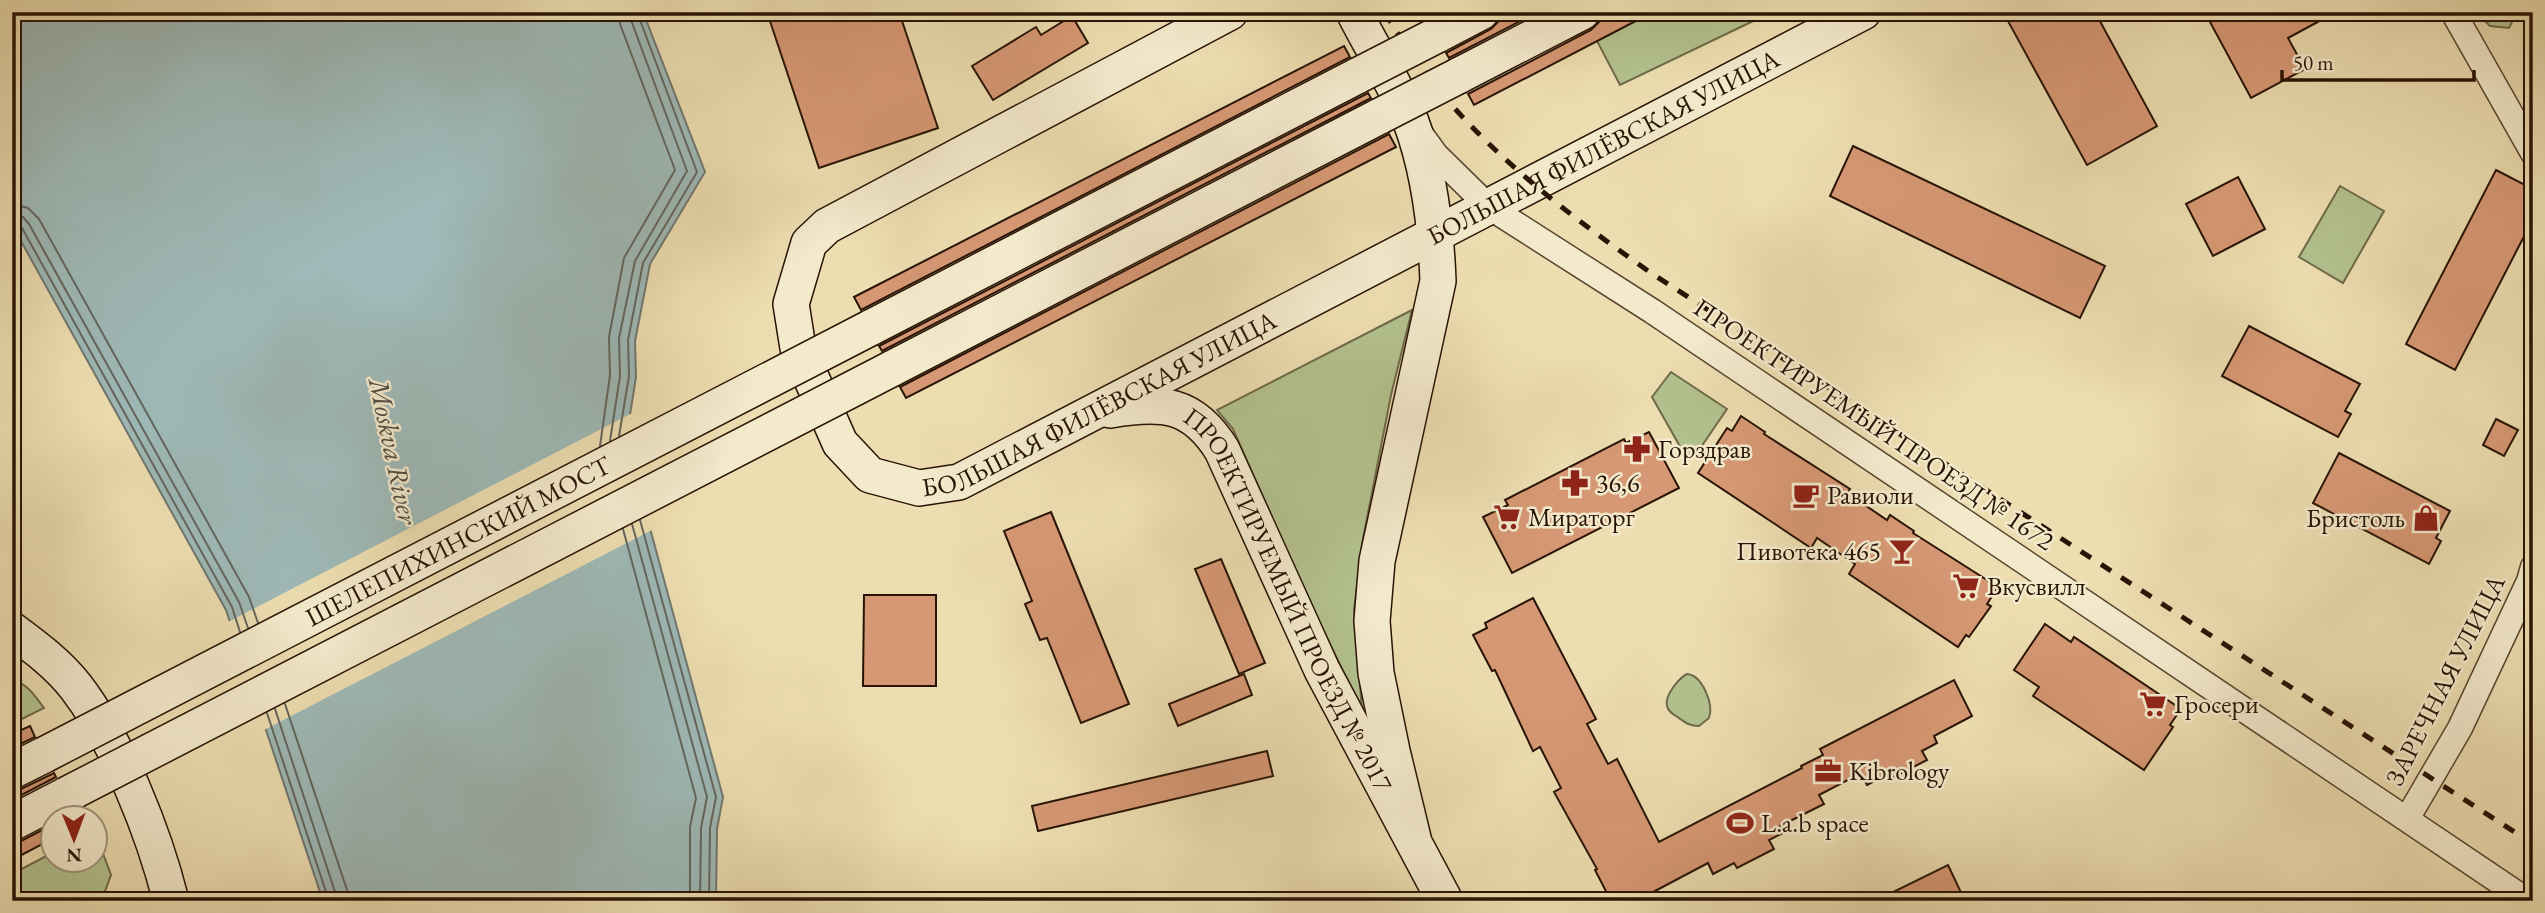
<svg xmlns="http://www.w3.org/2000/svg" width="2545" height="913" font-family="'EB Garamond',serif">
<rect width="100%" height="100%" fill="#eddeb1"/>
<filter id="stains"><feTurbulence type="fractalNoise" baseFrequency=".00286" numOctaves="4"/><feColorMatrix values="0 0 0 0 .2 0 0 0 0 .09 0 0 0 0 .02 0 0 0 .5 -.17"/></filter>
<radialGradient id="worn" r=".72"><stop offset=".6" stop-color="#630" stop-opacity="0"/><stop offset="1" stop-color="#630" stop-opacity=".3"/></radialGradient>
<g fill="#b3c28f" stroke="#6e6a4a" stroke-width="2">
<path d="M1648 12H1772L1620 85 1596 39Z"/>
<path d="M2476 12H2517L2509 28 2490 26Z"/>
<path d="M2340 186 2384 211 2343 283 2299 257Z"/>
<path d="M1412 310 1391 395 1362 544 1354 610 1362 710 1310 603 1233 429 1217 410Z"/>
<path d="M1671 372 1727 409 1697 453 1686 457 1652 397Z"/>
<path d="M1687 674C1702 675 1714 704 1709 718L1699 726C1690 726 1686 723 1679 718 1674 715 1668 712 1667 706 1664 696 1679 678 1687 674Z"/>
<path d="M12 680C27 683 35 696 44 708L12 724Z"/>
<path d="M95 832 111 875 104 894 92 901H12V874L52 853V860H94Z"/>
</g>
<path fill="#9eb9b7" stroke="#6f7770" stroke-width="2" d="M12 12H643L705 172 650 264 635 341 636 377 626 440 723 797 717 829 716 901H323L226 610 12 225Z"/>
<path fill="#eddeb1" d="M634 412 629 440 654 529 262 731 226 623Z"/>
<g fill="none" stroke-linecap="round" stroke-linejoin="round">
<g stroke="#63665e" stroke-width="2">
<path d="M12 204 28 208 39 219 249 597 258 623"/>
<path d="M12 215 23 217 29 224 239 602 248 628"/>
<path d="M12 224 22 228 232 607 240 632"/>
<path d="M619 436 629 376 628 340 643 263 697 172 637 12"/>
<path d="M610 441 620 376 619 338 635 261 687 171 628 12"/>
<path d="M600 446 610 375 609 337 624 258 675 170 620 24 618 12"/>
<path d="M640 520 716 797 710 828 709 901"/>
<path d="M632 524 707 797 701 828 700 901"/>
<path d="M623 529 696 798 690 827V901"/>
<path d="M285 704 347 890 348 901"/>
<path d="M275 709 338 901"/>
<path d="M267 713 329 901"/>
</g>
</g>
<g fill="#d69874" stroke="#281305" stroke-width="2">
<path d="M767 12H899L938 128 819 168Z"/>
<path d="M1501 12H1538L1449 58 1446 53 1491 29 1498 22Z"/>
<path d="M1602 12H1653L1474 105 1468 94 1591 30 1599 22Z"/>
<path d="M2003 12H2095L2157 126 2087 165Z"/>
<path d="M2229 12H2336L2288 38 2305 69 2251 98 2210 22Z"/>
<path d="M1072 16 1088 43 993 100 972 66 1036 27 1041 35Z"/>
<path d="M1344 46 1350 57 861 310 854 297Z"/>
<path d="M1368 93 1371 98 882 351 879 346Z"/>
<path d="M1389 134 1396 147 906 398 900 387Z"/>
<path d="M1853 146 2105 266 2080 318 1830 196Z"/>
<path d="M2496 170 2533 189V219L2455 370 2406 344Z"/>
<path d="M2238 177 2265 229 2213 256 2186 204Z"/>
<path d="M2249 326 2360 384 2345 411 2351 414 2338 437 2222 376Z"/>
<path d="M1741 416 1765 432 1764 434 1850 489 1847 493 1887 520 1890 515 1914 531 1913 533 1998 587 1987 604 1991 606 1969 637 1966 635 1958 647 1849 574 1855 564 1817 538 1811 548 1698 473 1727 428 1732 431Z"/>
<path d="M2496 419 2518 430 2504 456 2483 445Z"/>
<path d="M1649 432 1679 488 1512 573 1483 517 1508 505 1505 500 1624 439 1626 443Z"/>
<path d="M2339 453 2450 511 2436 538 2441 541 2429 564 2313 503Z"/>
<path d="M1051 512 1129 704 1081 723 1047 638 1040 640 1025 604 1032 601 1004 531Z"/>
<path d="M1221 559 1265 663 1239 674 1195 569Z"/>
<path d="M864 595H936V686H863Z"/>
<path d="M1533 598 1596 719 1587 724 1608 764 1617 759 1659 842 1802 768 1801 766 1823 755 1820 749 1954 680 1972 716 1934 736 1937 743 1922 751 1927 760 1890 779 1887 774 1867 785 1861 773 1819 795 1824 804 1780 826 1783 833 1769 840 1774 849 1737 868 1734 863 1713 874 1708 863 1655 891 1656 893 1640 901H1611L1595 870 1597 869 1554 792 1561 788 1540 747 1533 751 1495 670 1492 671 1473 635 1487 628 1485 623Z"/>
<path d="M2045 624 2071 642 2074 637 2181 709 2170 725 2173 727 2144 770 2033 696 2039 687 2014 670Z"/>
<path d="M1244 674 1252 695 1178 726 1169 704Z"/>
<path d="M30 726 35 737 12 748V734Z"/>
<path d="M1267 751 1273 776 1038 831 1032 806Z"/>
<path d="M54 773 56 777 12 800V791L21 789Z"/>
<path d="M52 825V839L12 860V843L21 841Z"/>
<path d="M1948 865 1965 901H1875Z"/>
</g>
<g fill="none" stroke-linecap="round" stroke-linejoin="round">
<defs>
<g id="street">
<path d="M2453 12 2533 153"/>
<path d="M1420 133 1436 155 1489 207 1652 311 2528 901"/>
<path d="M2407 819 2460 728 2529 581 2533 567"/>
</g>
<g id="secondary">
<path id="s1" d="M1230 12 827 226 809 243 791 304 798 348 840 443 870 475 919 488 959 482 1863 12"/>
<path d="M1354 12C1372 48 1396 85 1411 122 1430 173 1436 228 1438 281L1377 561 1372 621 1376 673 1392 751 1413 838"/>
<path d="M1437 35 1481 12"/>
<path d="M1458 76 1582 12"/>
<path d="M870 328 1359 75"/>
<path d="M891 369 1380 116"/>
<path id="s2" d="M1110 410C1162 401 1193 403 1222 450L1322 670 1445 901"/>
<path d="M12 630C35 647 58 664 76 687 118 742 154 833 171 901"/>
<path d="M12 771 44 755"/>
<path d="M12 823 66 795"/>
</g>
</defs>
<use href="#street" stroke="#594630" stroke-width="27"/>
<use href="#secondary" stroke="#281305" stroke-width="38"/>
<use href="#street" stroke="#f3eacc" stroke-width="24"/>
<use href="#secondary" stroke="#f3eacc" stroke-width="35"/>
<path stroke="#281305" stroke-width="5" stroke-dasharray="12 12" stroke-linecap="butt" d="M1385 12C1447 123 1549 201 1651 273L2533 844"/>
<defs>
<g id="secondary-bridge">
<path d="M1359 75 1437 35"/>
<path d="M1380 116 1458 76"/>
<path id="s3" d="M44 755 870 328"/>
<path d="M66 795 891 369"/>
</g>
</defs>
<use href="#secondary-bridge" stroke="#281305" stroke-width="38" stroke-linecap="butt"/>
<use href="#secondary-bridge" stroke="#f3eacc" stroke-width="35"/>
</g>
<defs>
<symbol id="pharmacy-bare" viewBox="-9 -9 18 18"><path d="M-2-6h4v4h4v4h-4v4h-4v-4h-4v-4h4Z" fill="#8f2418" stroke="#f3eacc" stroke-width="2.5" paint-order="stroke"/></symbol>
<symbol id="cafe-bare" viewBox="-9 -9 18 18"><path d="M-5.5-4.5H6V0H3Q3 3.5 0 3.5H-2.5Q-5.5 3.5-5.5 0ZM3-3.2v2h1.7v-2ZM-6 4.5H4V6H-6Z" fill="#8f2418" stroke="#f3eacc" stroke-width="2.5" paint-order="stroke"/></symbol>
<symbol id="supermarket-bare" viewBox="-9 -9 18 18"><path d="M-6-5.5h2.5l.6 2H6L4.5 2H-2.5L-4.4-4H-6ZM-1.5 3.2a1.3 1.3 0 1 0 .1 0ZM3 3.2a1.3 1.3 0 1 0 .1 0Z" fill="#8f2418" stroke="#f3eacc" stroke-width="2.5" paint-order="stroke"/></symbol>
<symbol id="shop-bare" viewBox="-9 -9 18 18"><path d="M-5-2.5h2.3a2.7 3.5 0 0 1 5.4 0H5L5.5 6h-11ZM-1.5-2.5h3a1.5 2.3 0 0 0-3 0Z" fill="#8f2418" stroke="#f3eacc" stroke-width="2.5" paint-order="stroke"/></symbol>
<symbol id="bar-bare" viewBox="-9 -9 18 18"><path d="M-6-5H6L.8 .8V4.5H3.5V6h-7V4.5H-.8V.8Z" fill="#8f2418" stroke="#f3eacc" stroke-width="2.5" paint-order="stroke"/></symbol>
<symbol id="office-bare" viewBox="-9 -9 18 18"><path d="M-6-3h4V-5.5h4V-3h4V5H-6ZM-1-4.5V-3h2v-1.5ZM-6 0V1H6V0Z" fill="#8f2418" stroke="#f3eacc" stroke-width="2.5" paint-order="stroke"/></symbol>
<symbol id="stadium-bare" viewBox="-9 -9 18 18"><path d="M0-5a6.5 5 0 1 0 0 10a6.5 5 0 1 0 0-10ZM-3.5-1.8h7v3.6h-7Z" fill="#8f2418" stroke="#f3eacc" stroke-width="2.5" paint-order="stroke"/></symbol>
</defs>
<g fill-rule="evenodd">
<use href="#pharmacy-bare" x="1618" y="430" width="38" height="38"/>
<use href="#pharmacy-bare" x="1556" y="464" width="38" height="38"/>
<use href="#cafe-bare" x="1787" y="476" width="38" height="38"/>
<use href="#supermarket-bare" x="1488" y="498" width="38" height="38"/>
<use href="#shop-bare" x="2407" y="499" width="38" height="38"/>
<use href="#bar-bare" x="1883" y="532" width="38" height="38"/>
<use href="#supermarket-bare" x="1947" y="567" width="38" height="38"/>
<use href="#supermarket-bare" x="2134" y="685" width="38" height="38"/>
<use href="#office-bare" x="1809" y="752" width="38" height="38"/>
<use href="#stadium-bare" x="1721" y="804" width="38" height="38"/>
</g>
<g text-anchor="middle" stroke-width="5" stroke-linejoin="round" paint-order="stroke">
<g font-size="26" fill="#281305" stroke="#f3eacc">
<text dy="9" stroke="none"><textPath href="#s1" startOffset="1554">БОЛЬШАЯ ФИЛЁВСКАЯ УЛИЦА</textPath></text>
<text dy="9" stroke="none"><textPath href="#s1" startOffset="987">БОЛЬШАЯ ФИЛЁВСКАЯ УЛИЦА</textPath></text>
<text transform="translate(1874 424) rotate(34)" y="9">ПРОЕКТИРУЕМЫЙ ПРОЕЗД № 1672</text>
<text dy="9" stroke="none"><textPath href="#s3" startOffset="466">ШЕЛЕПИХИНСКИЙ МОСТ</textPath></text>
<text dy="9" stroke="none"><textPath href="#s2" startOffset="292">ПРОЕКТИРУЕМЫЙ ПРОЕЗД № 2017</textPath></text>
<text transform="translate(2445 680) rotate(-63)" y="9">ЗАРЕЧНАЯ УЛИЦА</text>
</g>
<g font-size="26" fill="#281305" stroke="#f3eacc" text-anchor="start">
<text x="1658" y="458">Горздрав</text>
<text x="1596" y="492">36,6</text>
<text x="1827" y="504">Равиоли</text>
<text x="1528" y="526">Мираторг</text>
<text x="2405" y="527" text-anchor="end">Бристоль</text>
<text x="1881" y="560" text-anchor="end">Пивотека 465</text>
<text x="1987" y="595">Вкусвилл</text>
<text x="2174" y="713">Гросери</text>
<text x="1849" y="780">Kibrology</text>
<text x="1761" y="832">L.a.b space</text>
</g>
<g font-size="28" font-style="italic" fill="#514d43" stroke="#f3eacc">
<text transform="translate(394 451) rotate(78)" y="10">Moskva River</text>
</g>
</g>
<rect width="2545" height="913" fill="none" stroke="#eddeb1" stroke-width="42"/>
<rect x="14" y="14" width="2517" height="885" fill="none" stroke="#281305" stroke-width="3.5"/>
<rect x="21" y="21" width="2503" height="871" fill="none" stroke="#281305" stroke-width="2"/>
<g transform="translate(74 839) rotate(179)"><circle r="33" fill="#f3eacc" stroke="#a2947c" stroke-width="2"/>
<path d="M0-5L12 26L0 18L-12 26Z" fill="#8f2418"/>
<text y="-10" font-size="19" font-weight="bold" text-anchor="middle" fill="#281305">N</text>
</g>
<path d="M2282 70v10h192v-10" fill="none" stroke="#281305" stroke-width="3.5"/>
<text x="2293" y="70" font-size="21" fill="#281305" stroke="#f3eacc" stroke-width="5" paint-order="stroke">50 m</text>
<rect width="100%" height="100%" filter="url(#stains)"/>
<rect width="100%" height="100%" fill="url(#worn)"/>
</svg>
